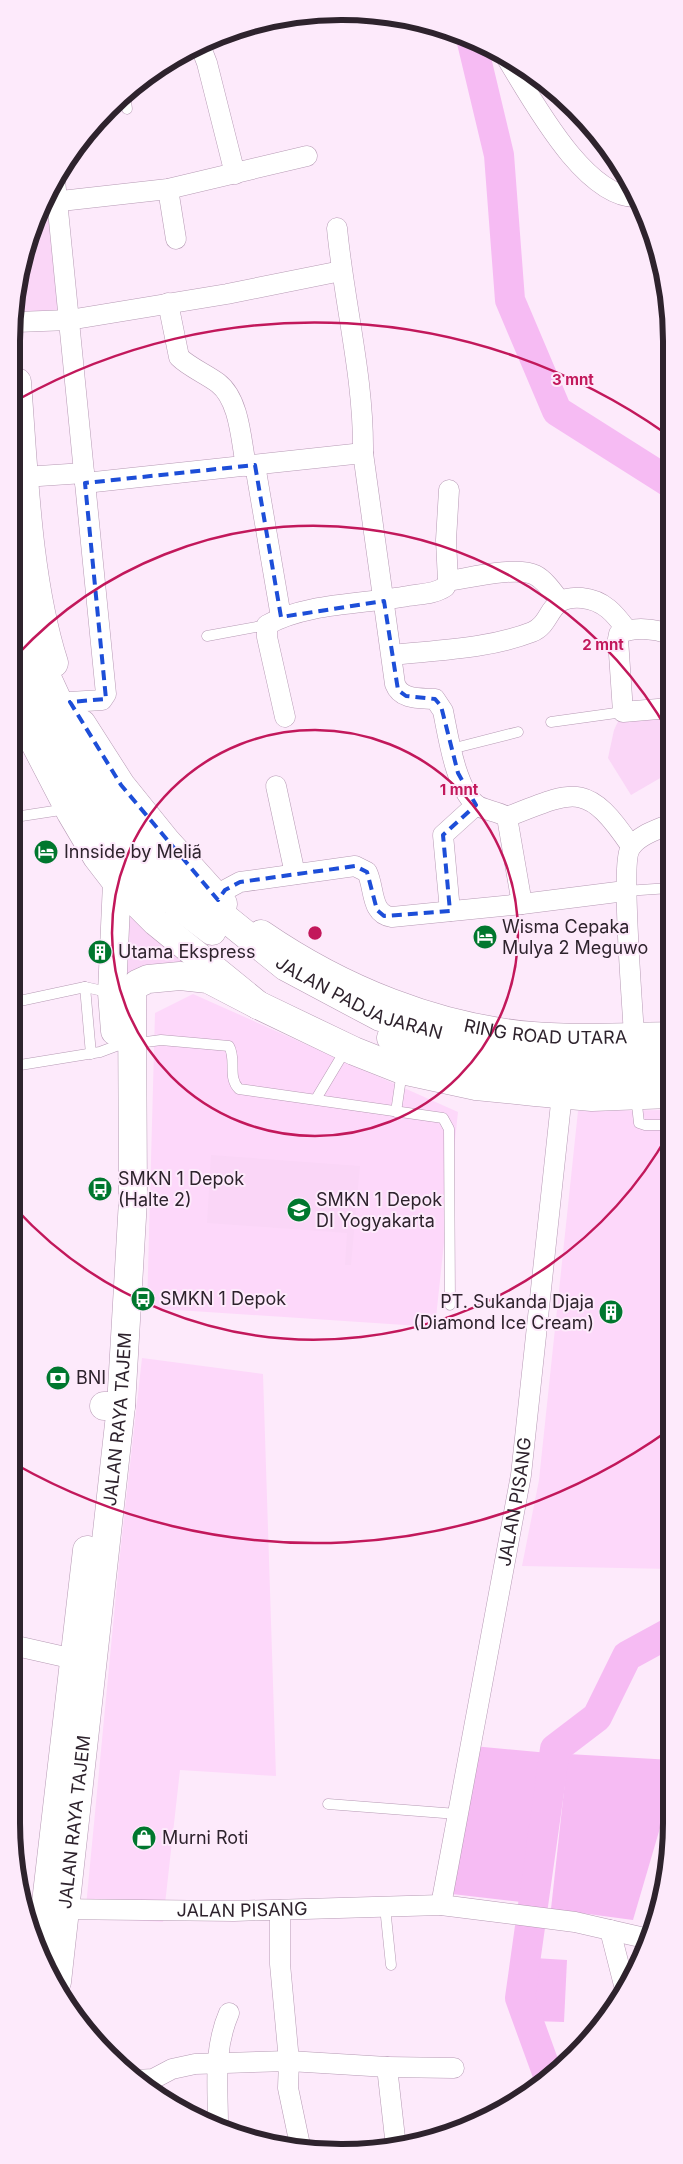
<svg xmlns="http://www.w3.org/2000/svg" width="683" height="2164" font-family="Inter,sans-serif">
<rect width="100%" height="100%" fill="#fdeafb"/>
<g fill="#fdd8fa">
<path d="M193 994 458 1112 435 1327 147 1308 155 1013Z"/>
<path d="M670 1110 671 1569 522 1566 539 1480 578 1111Z"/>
<path d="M142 1358 263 1374 276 1776 180 1770 163 1922 85 1917 119 1563Z"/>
</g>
<g fill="#fad6f7">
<path d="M55 180 69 320 17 322 18 277 37 215Z"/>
<path d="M622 713 670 716V760L662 777 631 795 608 758 614 730Z"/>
<path d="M121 894 208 976 127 995Z"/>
<path d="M211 1155 360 1166 351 1265H345L347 1233 207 1223Z"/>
</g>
<g fill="#f6bbf3">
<path d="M473 1746 549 1753 530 1903 452 1894Z"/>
<path d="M568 1754 672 1760V1787L633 1920 551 1909Z"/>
<path d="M534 1958 567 1960 564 2022 533 2021Z"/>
</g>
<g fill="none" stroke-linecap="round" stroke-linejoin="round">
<g stroke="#f6bbf3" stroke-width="30">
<path d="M472 42 499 155 510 300 557 411 669 482"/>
<path d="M549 2078 520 1998 555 1749 597 1717 627 1656 671 1632"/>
</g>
<defs>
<g id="lane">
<path d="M125 94 127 109"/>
<path d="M207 636 267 625"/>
<path d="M551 722 623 712"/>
<path d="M451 749 518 732"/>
<path d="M15 817 67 809"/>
<path d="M625 891 670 888"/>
<path d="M85 987 91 1054"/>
<path d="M15 1002 85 987 112 993"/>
<path d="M14 1066 100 1052 116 1046 161 1040 229 1046C237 1060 227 1077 239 1089L443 1118 449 1129 450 1305"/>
<path d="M636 1096 639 1123 645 1125H670"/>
<path d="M316 1099 346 1049"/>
<path d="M396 1112 402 1071"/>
<path d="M328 1804 457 1814"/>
<path d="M385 1907 391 1965"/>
</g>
<g id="street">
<path d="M200 45 207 63 235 174"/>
<path d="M504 54C530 95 584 200 638 197"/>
<path d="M55 180 106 694 102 700 70 702"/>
<path d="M168 189 176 239"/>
<path d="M43 203 168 189 307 156"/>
<path d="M337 228C344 303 364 377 363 453L395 684C401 700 419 698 435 699L443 711C448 735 456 792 478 806 487 811 498 811 507 817L522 904"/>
<path d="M168 303 179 357C189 367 206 374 218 383 240 400 241 441 246 466"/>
<path d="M17 322 69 320 227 294 341 271"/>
<path d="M255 465 281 617"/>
<path d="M24 477 84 473"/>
<path d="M85 483 363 453"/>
<path d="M448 581C469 578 517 566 535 575 545 580 553 592 560 601"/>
<path d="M670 634C655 629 633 626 619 634L618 639 623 712 670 708"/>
<path d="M392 655C438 650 488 649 532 632 554 623 546 595 582 598 604 600 615 614 627 630"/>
<path d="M285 717 267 637V625C305 603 365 604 408 596 420 594 435 594 445 587L448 581 446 540 449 490"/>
<path d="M276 786 295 874"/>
<path d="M507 817C575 790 587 781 631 846"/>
<path d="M218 900 225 890 240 882 355 866 367 872C375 888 370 914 392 917L522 904 625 891"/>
<path d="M450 911 443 835 476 805"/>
<path d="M634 1037C633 1009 620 861 631 847 639 835 657 830 670 824"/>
<path d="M12 1645 74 1659"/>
<path id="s1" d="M441 1905 521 1475 562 1094"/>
<path id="s2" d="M52 1909 234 1911 441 1905 575 1922 649 1939"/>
<path d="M280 1910V1964L289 2061 288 2088 301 2150"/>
<path d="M610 1930 625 1989"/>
<path d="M387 2067 454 2068"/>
<path d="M136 2080 153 2079 172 2069 195 2064 289 2061 387 2067 396 2147"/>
<path d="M218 2126C218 2086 213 2050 229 2013"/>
</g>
<g id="secondary">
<path d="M17 382C24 471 27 578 54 663"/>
<path d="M16 707 71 813 97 857 117 883 156 922 258 1005 354 1051 402 1070 476 1086 535 1092 592 1097 670 1094"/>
<path d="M82 724 121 785 167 842 223 904"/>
<path id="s3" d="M261 934C341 989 436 1028 533 1036 578 1040 625 1037 670 1036"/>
<path d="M115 1031 112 993 117 883"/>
<path d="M40 1954 87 1550"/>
<path id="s4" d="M57 1982 121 1406 133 1200 132 992 137 984 148 979 180 976 208 979 258 1005"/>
</g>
<path id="primary" d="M104 1406H121"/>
<g id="highway">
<path d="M17 399H18"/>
<path id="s5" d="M17 552 30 631 45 673 75 738 110 798 152 853 198 896 286 967 380 1017 484 1045 536 1053 591 1056 670 1054"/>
<path d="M16 653 54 748 88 810 134 863 179 906 212 931"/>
<path d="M391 1038C422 1049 452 1059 483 1065 545 1078 608 1076 670 1075"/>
</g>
</defs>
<use href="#lane" stroke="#b69ab4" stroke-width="11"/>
<use href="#street" stroke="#b69ab4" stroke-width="21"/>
<use href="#secondary" stroke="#b69ab4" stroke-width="29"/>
<use href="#primary" stroke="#b69ab4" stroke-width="29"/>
<use href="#highway" stroke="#b69ab4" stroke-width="29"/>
<use href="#lane" stroke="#fff" stroke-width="10"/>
<use href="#street" stroke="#fff" stroke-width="20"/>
<use href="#secondary" stroke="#fff" stroke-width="28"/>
<use href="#primary" stroke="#fff" stroke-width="28"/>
<use href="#highway" stroke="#fff" stroke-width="28"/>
</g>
<path fill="none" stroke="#1d4ed8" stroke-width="4" stroke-dasharray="10 6" stroke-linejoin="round" d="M255 465 281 617 384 601 398 690 406 696 435 699 441 706 458 773 476 805 443 835 450 911 384 916 377 910 367 872 355 866 240 882 225 890 218 900 121 785 70 702 106 699 85 483Z"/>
<g fill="none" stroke="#c2185b" stroke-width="2.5">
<circle cx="315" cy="933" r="203"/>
<path d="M669 1133A407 407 0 0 1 15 1208M17 655A407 407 0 0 1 669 733"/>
<path d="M669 1430A610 610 0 0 1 15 1464M19 399A610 610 0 0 1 665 433"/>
</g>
<defs>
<symbol id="hotel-disc" viewBox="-11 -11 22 22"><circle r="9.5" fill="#00772e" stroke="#fdeafb"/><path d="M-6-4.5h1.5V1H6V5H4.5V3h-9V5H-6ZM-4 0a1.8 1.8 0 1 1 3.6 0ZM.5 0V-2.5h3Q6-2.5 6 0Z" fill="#fff"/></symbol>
<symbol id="building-disc" viewBox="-11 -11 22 22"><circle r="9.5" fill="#00772e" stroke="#fdeafb"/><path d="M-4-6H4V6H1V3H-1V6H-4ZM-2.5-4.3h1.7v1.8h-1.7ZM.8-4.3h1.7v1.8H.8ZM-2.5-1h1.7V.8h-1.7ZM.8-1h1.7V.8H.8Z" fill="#fff"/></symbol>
<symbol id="bus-disc" viewBox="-11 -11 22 22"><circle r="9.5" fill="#00772e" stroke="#fdeafb"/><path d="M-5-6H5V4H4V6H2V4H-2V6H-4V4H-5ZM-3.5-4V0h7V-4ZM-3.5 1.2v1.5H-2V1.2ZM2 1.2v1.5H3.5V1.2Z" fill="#fff"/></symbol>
<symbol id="school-disc" viewBox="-11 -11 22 22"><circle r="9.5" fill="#00772e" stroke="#fdeafb"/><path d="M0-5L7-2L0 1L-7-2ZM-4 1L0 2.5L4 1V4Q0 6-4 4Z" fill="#fff"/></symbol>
<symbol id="bank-disc" viewBox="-11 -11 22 22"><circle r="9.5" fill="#00772e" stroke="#fdeafb"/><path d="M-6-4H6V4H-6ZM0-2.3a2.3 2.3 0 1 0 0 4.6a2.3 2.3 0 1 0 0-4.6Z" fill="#fff"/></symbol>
<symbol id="shop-disc" viewBox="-11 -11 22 22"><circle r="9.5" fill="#00772e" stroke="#fdeafb"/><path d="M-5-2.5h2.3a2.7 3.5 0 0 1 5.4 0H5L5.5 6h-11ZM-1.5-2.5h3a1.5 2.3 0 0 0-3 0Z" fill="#fff"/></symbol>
</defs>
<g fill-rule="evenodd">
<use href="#hotel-disc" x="32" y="838" width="28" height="28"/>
<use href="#hotel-disc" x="471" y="923" width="28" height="28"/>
<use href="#building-disc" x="86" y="938" width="28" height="28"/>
<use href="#bus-disc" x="86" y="1175" width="28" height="28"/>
<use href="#school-disc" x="285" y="1196" width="28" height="28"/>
<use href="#bus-disc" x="129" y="1285" width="28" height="28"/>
<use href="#building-disc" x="597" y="1298" width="28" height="28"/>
<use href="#bank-disc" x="44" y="1364" width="28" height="28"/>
<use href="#shop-disc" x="130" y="1824" width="28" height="28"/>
</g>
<g text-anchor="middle" stroke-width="4" stroke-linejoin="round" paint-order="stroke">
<g font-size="18" fill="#2e232d" stroke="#fdeafb" text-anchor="start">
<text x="64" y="858">Innside by Meliã</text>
<text x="502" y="933">Wisma Cepaka<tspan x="502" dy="21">Mulya 2 Meguwo</tspan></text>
<text x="118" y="958">Utama Ekspress</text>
<text x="118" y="1185">SMKN 1 Depok<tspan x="118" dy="21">(Halte 2)</tspan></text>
<text x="316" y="1206">SMKN 1 Depok<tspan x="316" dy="21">DI Yogyakarta</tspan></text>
<text x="160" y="1305">SMKN 1 Depok</text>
<text x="594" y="1308" text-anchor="end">PT. Sukanda Djaja<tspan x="594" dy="21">(Diamond Ice Cream)</tspan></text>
<text x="76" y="1384">BNI</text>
<text x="162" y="1844">Murni Roti</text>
</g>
<g font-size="18" fill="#2e232d" stroke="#fdeafb">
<text dy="6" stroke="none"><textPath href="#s5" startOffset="591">JALAN PADJAJARAN</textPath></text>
<text dy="6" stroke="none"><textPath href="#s3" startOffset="306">RING ROAD UTARA</textPath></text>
<text dy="6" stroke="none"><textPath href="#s4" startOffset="566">JALAN RAYA TAJEM</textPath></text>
<text dy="6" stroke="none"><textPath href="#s1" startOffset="410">JALAN PISANG</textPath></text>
<text dy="6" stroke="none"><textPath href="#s4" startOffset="161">JALAN RAYA TAJEM</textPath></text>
<text dy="6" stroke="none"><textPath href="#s2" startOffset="190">JALAN PISANG</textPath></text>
</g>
</g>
<path d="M0 0H683V2164H0ZM341 20H342A321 321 0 0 1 663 341V1823A321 321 0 0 1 342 2144H341A321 321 0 0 1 20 1823V341A321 321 0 0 1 341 20Z" fill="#fdeafb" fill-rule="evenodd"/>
<path fill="none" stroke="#2e232d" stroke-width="6" d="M341 20H342A321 321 0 0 1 663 341V1823A321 321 0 0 1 342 2144H341A321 321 0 0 1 20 1823V341A321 321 0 0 1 341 20Z"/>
<circle cx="315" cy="933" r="8" fill="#c2185b" stroke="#fdeafb" stroke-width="2.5"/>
<g font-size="15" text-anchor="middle" font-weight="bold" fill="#c2185b" stroke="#fdeafb" stroke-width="4" stroke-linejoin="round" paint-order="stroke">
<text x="573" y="385">3 mnt</text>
<text x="603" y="650">2 mnt</text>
<text x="459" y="795">1 mnt</text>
</g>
</svg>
